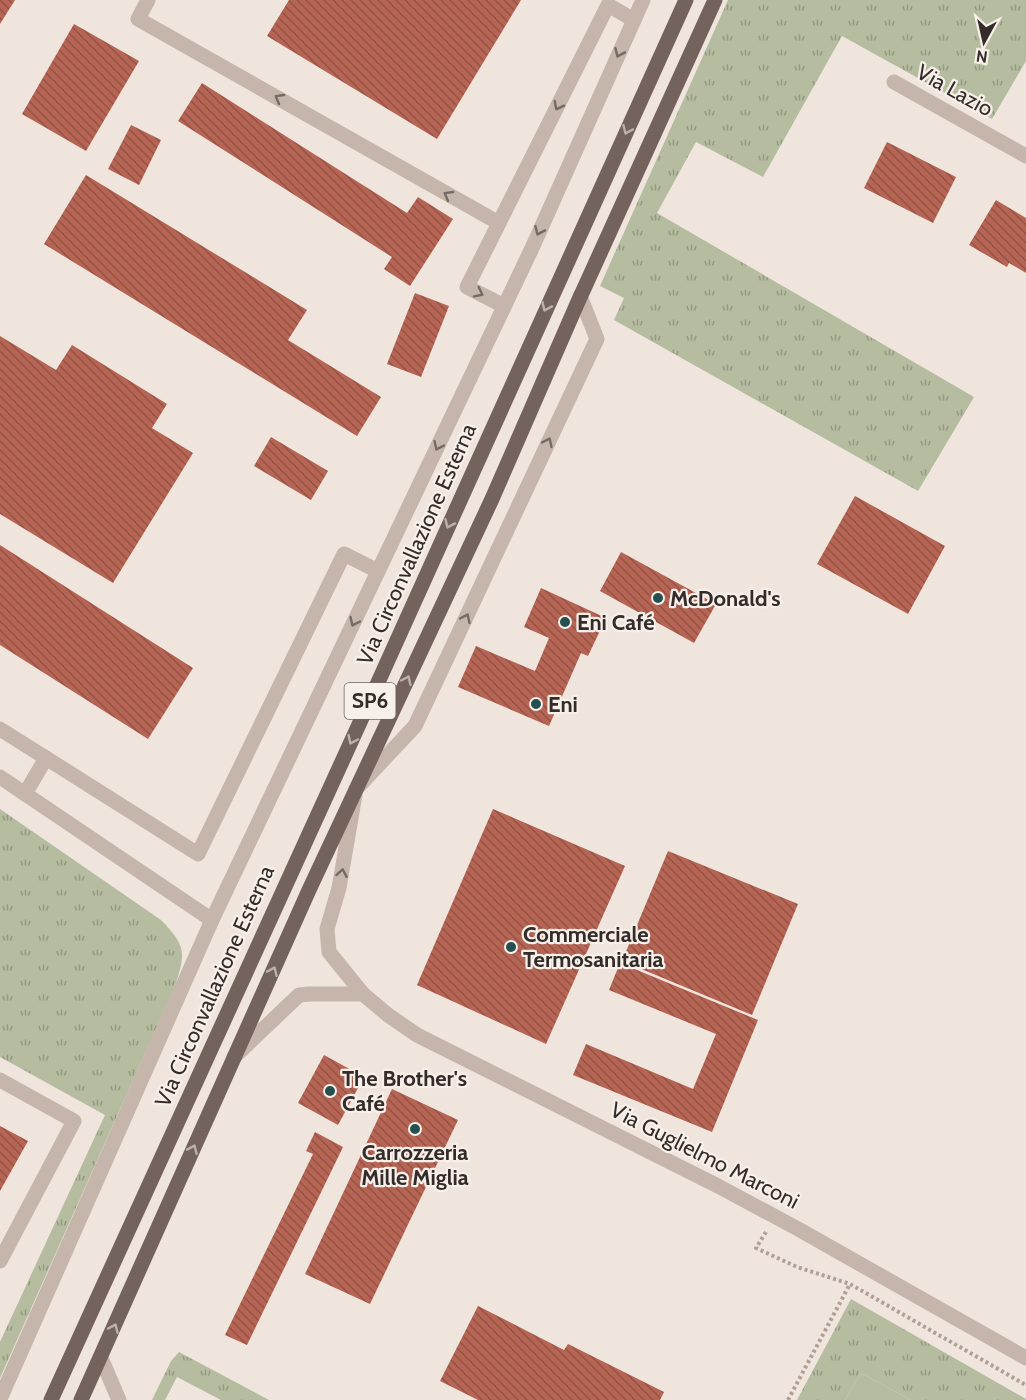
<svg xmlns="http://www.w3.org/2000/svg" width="1026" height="1400" font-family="Cabin,sans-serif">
<defs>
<pattern id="grass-tufts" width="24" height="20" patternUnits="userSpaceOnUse" patternTransform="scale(1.5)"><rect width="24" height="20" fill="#b5bc9f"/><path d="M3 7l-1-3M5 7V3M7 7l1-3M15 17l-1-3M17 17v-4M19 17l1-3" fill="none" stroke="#949982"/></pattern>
<pattern id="building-back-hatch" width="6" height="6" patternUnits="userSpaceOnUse" patternTransform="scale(1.5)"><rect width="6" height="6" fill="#b66454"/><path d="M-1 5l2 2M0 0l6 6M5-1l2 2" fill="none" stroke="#955346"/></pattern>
</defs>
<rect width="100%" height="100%" fill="#efe5dd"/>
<g fill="url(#grass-tufts)">
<path d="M728 0H1026V61L992 119 842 36 763 177 696 142 657 213 974 397 918 491 614 320 624 298 600 286Z"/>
<path d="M0 809 161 920C186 946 186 952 175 986L0 1378V1342L105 1115 0 1057Z"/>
<path d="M851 1299 1026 1399V1400H911L861 1373 845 1400H797Z"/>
<path d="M179 1352 269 1400H221L177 1377 165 1400H152L171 1361Z"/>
</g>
<path fill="#b5bc9f" d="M861 1373 911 1400H845Z"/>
<g fill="url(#building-back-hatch)">
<path d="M0 0H15L0 24Z"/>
<path d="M289 0H521L437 139 267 36Z"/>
<path d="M74 24 139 61 86 151 22 114Z"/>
<path d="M202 83 407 213 418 197 453 219 410 286 384 269 392 257 178 121Z"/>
<path d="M131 125 161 140 139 185 108 169Z"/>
<path d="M887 142 956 177 933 223 864 188Z"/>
<path d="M86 175 307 310 288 340 381 397 357 436 44 244Z"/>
<path d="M996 200 1026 218V273L1009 263 1007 267 969 245Z"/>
<path d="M415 293 449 306 421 377 387 364Z"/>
<path d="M0 336 56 370 72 345 167 404 152 428 193 453 113 583 0 514Z"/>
<path d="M271 437 328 471 311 500 254 466Z"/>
<path d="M855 496 945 546 908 614 817 564Z"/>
<path d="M0 545 193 668 148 739 0 645Z"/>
<path d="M621 552 716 604 694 643 600 591Z"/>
<path d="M541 588 606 618 588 656 581 653 549 726 458 687 476 646 535 671 549 638 524 627Z"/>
<path d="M493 809 625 866 546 1044 417 985Z"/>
<path d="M668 851 798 904 752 1015 622 961Z"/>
<path d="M620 963 758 1020 712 1132 573 1075 586 1044 693 1089 716 1034 609 990Z"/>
<path d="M324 1055 364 1077 338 1125 298 1103Z"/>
<path d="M392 1089 458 1120 370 1304 305 1274Z"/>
<path d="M0 1126 28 1141 0 1191Z"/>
<path d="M315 1132 343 1147 247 1345 225 1335 313 1154 306 1151Z"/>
<path d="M478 1306 564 1350 568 1344 664 1392 660 1400H478L440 1381Z"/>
</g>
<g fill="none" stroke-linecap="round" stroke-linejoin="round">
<g stroke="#b19f95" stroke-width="4" stroke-dasharray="3 3" stroke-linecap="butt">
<path d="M766 1232 756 1248 797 1267 850 1284 1026 1385"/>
<path d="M788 1400 850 1284"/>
</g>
<g stroke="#c5b5ab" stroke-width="15">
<path d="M148 0 138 19 499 223"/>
<path d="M894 82 1026 156"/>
<path d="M580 296 597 339 415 726 356 789 339 888 327 929 329 952 363 994 388 1015 417 1035 718 1186 800 1230 1026 1358"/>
<path d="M504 306 467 287 608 5 634 20"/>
<path d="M0 729 198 854 344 554 378 571"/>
<path d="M0 777 212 920"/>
<path d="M25 794 46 758"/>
<path d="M234 1057 299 995 309 994H363"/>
<path d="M0 1080 74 1121 0 1261"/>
<path d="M101 1358 119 1400"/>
<path d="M0 1399 212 920 533 246 643 0"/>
</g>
<g stroke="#74625c" stroke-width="15">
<path d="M51 1400 366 709 686 0"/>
<path d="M81 1400 309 890 492 499 577 304 715 0"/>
</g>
</g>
<defs><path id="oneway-chevron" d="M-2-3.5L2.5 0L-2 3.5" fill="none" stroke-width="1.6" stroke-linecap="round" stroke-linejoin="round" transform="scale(1.5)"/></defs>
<g stroke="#756a64">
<use href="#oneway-chevron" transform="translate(619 53) rotate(114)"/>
<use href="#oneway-chevron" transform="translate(279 98) rotate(-150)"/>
<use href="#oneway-chevron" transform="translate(558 106) rotate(117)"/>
<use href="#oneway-chevron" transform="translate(448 195) rotate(-150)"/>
<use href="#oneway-chevron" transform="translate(539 231) rotate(114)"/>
<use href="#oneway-chevron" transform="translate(479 293) rotate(27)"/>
<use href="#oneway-chevron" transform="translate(548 442) rotate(-65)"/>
<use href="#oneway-chevron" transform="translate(438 446) rotate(115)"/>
<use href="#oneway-chevron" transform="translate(466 618) rotate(-65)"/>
<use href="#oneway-chevron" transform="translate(354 622) rotate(115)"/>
<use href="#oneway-chevron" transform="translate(342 873) rotate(-80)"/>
</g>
<g stroke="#bcb0aa">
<use href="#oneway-chevron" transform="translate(627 130) rotate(114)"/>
<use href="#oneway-chevron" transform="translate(546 307) rotate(114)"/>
<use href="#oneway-chevron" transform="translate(449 524) rotate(114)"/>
<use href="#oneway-chevron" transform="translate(407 680) rotate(-65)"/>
<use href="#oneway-chevron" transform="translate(352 740) rotate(115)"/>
<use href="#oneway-chevron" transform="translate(273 971) rotate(-66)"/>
<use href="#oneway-chevron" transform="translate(193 1149) rotate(-66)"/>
<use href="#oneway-chevron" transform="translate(114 1328) rotate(-66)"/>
</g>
<g fill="#245050" stroke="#f7efe9" stroke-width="2">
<circle cx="658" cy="598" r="6"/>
<circle cx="565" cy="622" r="6"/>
<circle cx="536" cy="704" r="6"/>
<circle cx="511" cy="947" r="6"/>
<circle cx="330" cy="1091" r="6"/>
<circle cx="415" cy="1129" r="6"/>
</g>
<g text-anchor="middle" stroke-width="4.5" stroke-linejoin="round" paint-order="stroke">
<rect fill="#f7efe9" stroke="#6e6663" stroke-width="1.5" x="344.5" y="683" width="51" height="36" rx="4.5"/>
<g font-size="21" font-weight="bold" fill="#342c29">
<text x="370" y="708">SP6</text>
</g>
<g font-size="22" fill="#342c29" stroke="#f7efe9">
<text transform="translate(955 90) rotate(29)" y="8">Via Lazio</text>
<text transform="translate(416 544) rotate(-66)" y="8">Via Circonvallazione Esterna</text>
<text transform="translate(214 986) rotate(-66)" y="8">Via Circonvallazione Esterna</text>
<text transform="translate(705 1155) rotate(27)" y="8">Via Guglielmo Marconi</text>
</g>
<g font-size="22" font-weight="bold" fill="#342c29" stroke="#f7efe9" text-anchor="start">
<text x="670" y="606">McDonald's</text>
<text x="577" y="630">Eni Café</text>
<text x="548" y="712">Eni</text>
<text x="523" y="942">Commerciale<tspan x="523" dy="25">Termosanitaria</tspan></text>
<text x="342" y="1086">The Brother's<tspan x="342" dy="25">Café</tspan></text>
<text x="415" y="1160" text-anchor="middle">Carrozzeria<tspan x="415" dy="25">Mille Miglia</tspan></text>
</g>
</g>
<g transform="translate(984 42) rotate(188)" stroke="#f7efe9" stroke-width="4.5" paint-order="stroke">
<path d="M0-4.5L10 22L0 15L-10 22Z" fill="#342c29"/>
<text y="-9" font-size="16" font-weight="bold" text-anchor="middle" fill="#342c29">N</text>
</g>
</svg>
